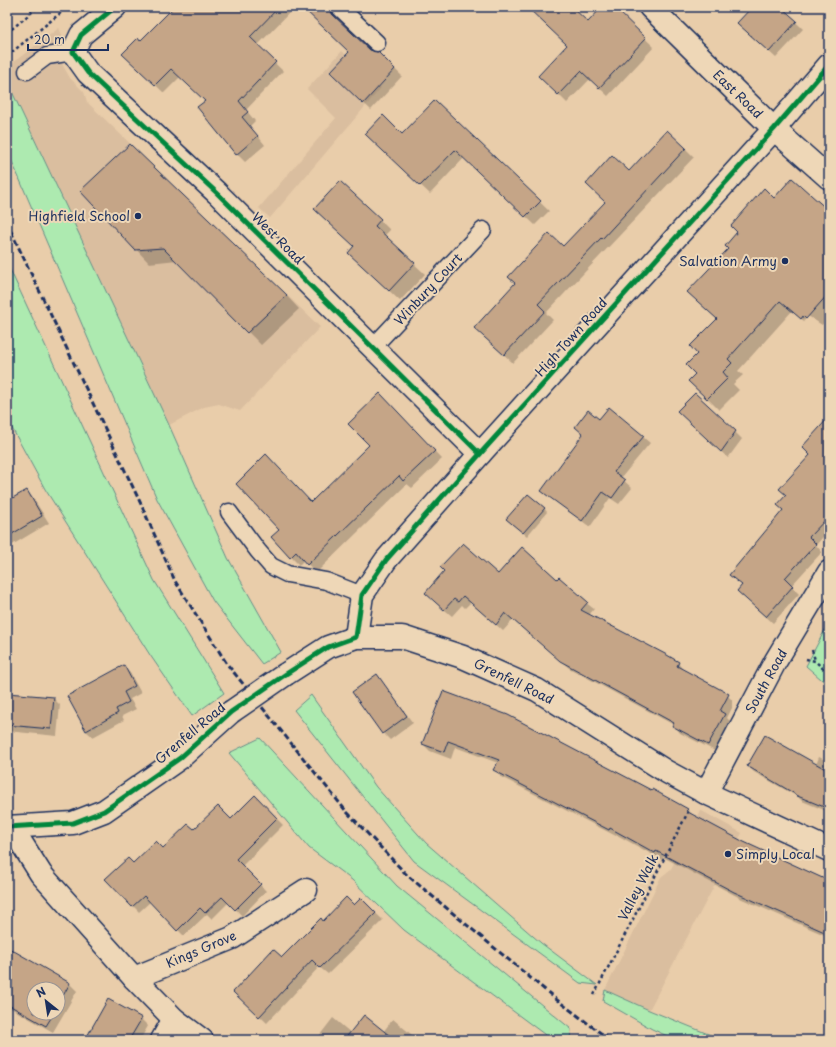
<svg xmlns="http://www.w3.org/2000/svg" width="836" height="1047" font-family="'Playpen Sans',sans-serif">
<rect width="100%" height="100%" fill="#e9cdaa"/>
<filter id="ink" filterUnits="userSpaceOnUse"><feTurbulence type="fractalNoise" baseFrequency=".025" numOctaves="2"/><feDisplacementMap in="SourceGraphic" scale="8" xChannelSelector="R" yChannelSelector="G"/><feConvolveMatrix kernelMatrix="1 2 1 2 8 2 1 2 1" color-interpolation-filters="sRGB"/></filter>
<g filter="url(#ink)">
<g fill="#dabe9f">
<path d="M59 28 62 35V64L70 78 84 92 87 102 320 327 240 411 219 404 204 407 169 425 7 81V67Z"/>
<path d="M342 51 381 88 270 218 259 208 336 118 307 89Z"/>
<path d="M700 810 742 833 649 1010 605 990 661 877 671 869Z"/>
</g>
<g fill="#adeab0" stroke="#648c87">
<path d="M7 81 169 425 228 558 281 652 262 664 213 601 157 499 7 150Z"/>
<path d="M7 263 154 580 224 693 192 716 150 655 45 489 7 419Z"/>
<path d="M829 622V686L806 666Z"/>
<path d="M311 695 376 787 426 843 541 943 597 985 580 983 414 861 294 710Z"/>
<path d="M260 738 397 886 571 1029 570 1040H552L404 930 352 880 309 848 229 753Z"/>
<path d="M605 990 649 1010 723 1040H676L652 1029 603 1001Z"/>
</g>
<g fill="#0003" fill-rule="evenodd">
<path d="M175 7 294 8 257 46 283 71 246 110 255 121 250 126 265 145 245 162 237 154 206 101 180 77 164 93 132 62 140 42Z"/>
<path d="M303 7H330L336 14 339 21 370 51 378 53 402 76 371 110 331 72 350 52Z"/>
<path d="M534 7H570L588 24 604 7H612L654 47 608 96 590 79 567 103 548 84 568 45Z"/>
<path d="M753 7H780L803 29 776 58 745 30Z"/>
<path d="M435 101 549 211 535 225 464 158 430 194 376 143 402 135Z"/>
<path d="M685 148 694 157 546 313 553 320 513 363 484 336 516 284 563 247 606 202 629 173Z"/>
<path d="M81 191 286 295 299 309 261 345 177 260 149 263Z"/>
<path d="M775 199 829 212V317L822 325 808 316 804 321 792 311 738 371 743 375 733 384 739 390 719 410 690 381 697 374 698 354 718 319Z"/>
<path d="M380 220 390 230 384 236 425 274 400 301 349 253Z"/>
<path d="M388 403 442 459 412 488 407 484 316 573 304 560 299 565 291 557 311 503 371 445Z"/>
<path d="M685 418 735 432 742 439 728 458Z"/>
<path d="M829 418V530L816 545 822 552 791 586 799 594 773 623 745 598 743 586 738 581 784 510 787 496 811 455Z"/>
<path d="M599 420 643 437 650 443 621 478 632 488 619 504 610 498 590 527 542 491 584 435Z"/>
<path d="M27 491 33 498 49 523 7 548V502Z"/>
<path d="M544 508 547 512 527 536 511 523Z"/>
<path d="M499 576 557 580 594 609 589 615 678 663 684 671 725 693 732 700V708L727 718 731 722 715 751 680 733 674 725 569 668 513 620 503 631 471 602 465 608 462 605 452 616 433 600Z"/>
<path d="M123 666 130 673 141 693 130 699 136 709 122 716 124 720 93 737 86 731Z"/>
<path d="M377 676 413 723 390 740 383 733Z"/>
<path d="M443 693 687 809 695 817 776 858 829 881V937L742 899 663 857 662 860 617 835 616 836 501 777 495 770 498 763 455 747 451 759 430 751 423 744Z"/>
<path d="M7 694 53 698 60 705 57 736 7 731Z"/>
<path d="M819 757 829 762V812L802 801 798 797 754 772 748 766 816 765Z"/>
<path d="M255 797 283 825 242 866 266 891 242 916 229 902 212 919 207 914 184 936 150 902 139 912 107 879 163 850 194 831 231 820Z"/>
<path d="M361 899 383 920 328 974 319 967 267 1023 235 992 354 906Z"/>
<path d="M10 950 70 984 77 991 53 1032 7 1006V956ZM34 989H58V1013H34Z"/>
<path d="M333 1018 351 1033 383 1032 393 1019 418 1040H316Z"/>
<path d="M141 1019 148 1026 140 1040H86Z"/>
</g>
<g fill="#c5a587" stroke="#1b2f5e">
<path d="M174 7H279L250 37 276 62 239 101 248 112 242 117 258 136 236 155 197 107 205 101 171 69 155 85 122 54 138 38 140 41Z"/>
<path d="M302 7H330L332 14 370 50 378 52 395 69 363 104 330 72 349 52Z"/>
<path d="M527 7H572L588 22 602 7H614L646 38 599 88 581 71 558 95 538 76 567 45Z"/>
<path d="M752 7H781L797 21 769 52 737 23Z"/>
<path d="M435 100 541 201 525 217 455 150 420 186 365 134 383 115 402 134Z"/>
<path d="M667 130 686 148 602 239 601 238 538 304 545 311 504 355 474 328 515 283 508 277 549 233 563 246 605 202 586 184 612 155 629 171Z"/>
<path d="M130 144 287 295 247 333 163 248 135 250 80 191Z"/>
<path d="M792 178 829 211V293L806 319 803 316 801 319 780 301 728 359 732 363 723 372 728 378 707 399 688 381 695 374 686 365 697 354 690 346 717 319 687 292 728 249 725 246 737 232 731 226 764 188 774 198Z"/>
<path d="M340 181 381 219 375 226 415 263 389 291 348 253 354 246 314 209Z"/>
<path d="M380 393 435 451 403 481 399 476 307 565 296 552 290 558 271 537 279 530 236 484 266 454 311 502 369 445 348 424Z"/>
<path d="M695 393 736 431 721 452 677 411Z"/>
<path d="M609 407 644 436 614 472 625 480 612 498 603 492 582 521 541 491 583 434 575 427 588 410 599 419Z"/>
<path d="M829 417V516L809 537 816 544 785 578 793 586 766 617 737 591 742 585 729 575 783 510 777 505 786 495 779 489 810 455 802 447Z"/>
<path d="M27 490 42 516 7 537V501Z"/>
<path d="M528 494 545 508 523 533 506 519Z"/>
<path d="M463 543 498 574 522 547 557 579 559 577 588 602 581 610 667 655 679 662 677 666 729 694 720 711 725 714 708 745 672 726 674 723 560 661 505 613 496 625 463 596 458 602 454 599 444 610 425 593 444 571 440 567Z"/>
<path d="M124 665 135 686 124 692 129 702 116 709 118 713 86 731 67 696Z"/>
<path d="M377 674 407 716 382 734 352 692Z"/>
<path d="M443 691 508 715 651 790 652 789 688 809 686 811 744 842 829 881V934L734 892 656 851 655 853 610 828 609 830 493 770 499 760 448 741 444 752 422 744Z"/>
<path d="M7 693 54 697 51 729 7 725Z"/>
<path d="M765 735 829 771V809L795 795V794L747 766Z"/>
<path d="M255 795 277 818 236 859 261 884 235 910 222 897 205 913 200 908 177 931 144 896 132 907 105 879 128 858 133 863 156 841 163 848 188 824 194 829 218 806 231 819Z"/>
<path d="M346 897 354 905 361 898 376 913 320 968 312 960 259 1017 233 992 273 949 282 957 321 918 323 921Z"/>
<path d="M7 947 70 983 58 1005V989H34V1013H54L46 1026 7 1004Z"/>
<path d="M108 999 142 1018 129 1040H85Z"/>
<path d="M364 1015 395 1040H344Z"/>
</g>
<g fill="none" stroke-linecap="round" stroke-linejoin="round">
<defs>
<g id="service">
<path d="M339 7 377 43"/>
<path d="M27 71 47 56 73 52"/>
<path d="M372 348 483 230"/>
<path d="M229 512 258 551 271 566 287 574 326 581 362 595"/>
</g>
<g id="minor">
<path d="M115 7 81 35 73 52 88 73 217 193 480 454"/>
<path d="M650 7 774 129 829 178"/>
<path d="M356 637 362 595 386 560 480 454 774 129 829 65"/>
<path d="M706 793 775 662 829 572"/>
<path d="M134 978 232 938 306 890"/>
<path d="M162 1040 174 1019"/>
</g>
<g id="tertiary">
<path d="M286 674 328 647 356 637H402L463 657 537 690 667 772 706 793 829 850"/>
<path d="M7 827 73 823 104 811 180 758 231 712"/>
<path d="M12 828 41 874 134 978 174 1019 202 1040"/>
</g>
</defs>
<use href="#service" stroke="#1b2f5e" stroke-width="19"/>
<use href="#minor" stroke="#1b2f5e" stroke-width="25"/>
<use href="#tertiary" stroke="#1b2f5e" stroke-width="25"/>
<g stroke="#1b2f5e" stroke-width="2.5" stroke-dasharray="3 3" stroke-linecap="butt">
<path d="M7 33 38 7"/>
<path d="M7 56 68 7"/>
<path d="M812 650 815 660"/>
<path d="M806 659 815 661 829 674"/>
<path d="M594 995 688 812"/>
</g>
<use href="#service" stroke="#eed7b7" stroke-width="16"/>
<use href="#minor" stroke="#eed7b7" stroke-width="22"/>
<use href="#tertiary" stroke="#eed7b7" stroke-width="22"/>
<path stroke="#1b2f5e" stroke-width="3" stroke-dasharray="6 3" stroke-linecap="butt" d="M7 223 140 502 175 581 227 664 346 811 407 875 557 1000 610 1040"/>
<defs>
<path id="tertiary-bridge" d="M231 712 286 674"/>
</defs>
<use href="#tertiary-bridge" stroke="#1b2f5e" stroke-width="25" stroke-linecap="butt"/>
<use href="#tertiary-bridge" stroke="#eed7b7" stroke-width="22"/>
<defs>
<g id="cycleway">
<path d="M115 7 81 35 73 52 88 73 217 193 480 454"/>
<path d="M7 827 73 823 104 811 180 758 231 712 286 674 328 647 356 637 362 595 386 560 480 454 774 129 829 65"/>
</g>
</defs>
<use href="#cycleway" stroke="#eed7b7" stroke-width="8"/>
<use href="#cycleway" stroke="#00873e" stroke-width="5"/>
</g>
</g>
<g fill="#1b2f5e" stroke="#eed7b7" stroke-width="1.5">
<circle cx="138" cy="216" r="4"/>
<circle cx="785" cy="261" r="4"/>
<circle cx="728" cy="854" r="4"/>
</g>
<g text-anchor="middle" stroke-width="4" stroke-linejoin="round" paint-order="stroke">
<g font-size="13" fill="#1b2f5e" stroke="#eed7b7">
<text transform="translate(738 94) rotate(44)" y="5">East Road</text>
<text transform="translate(278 238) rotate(45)" y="5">West Road</text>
<text transform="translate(428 289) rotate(-47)" y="5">Winbury Court</text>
<text transform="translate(571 337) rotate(-48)" y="5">High Town Road</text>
<text transform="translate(514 681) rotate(26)" y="5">Grenfell Road</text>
<text transform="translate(766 681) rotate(-61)" y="5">South Road</text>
<text transform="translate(190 733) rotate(-40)" y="5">Grenfell Road</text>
<text transform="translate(638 887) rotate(-63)" y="5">Valley Walk</text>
<text transform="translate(201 949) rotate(-23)" y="5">Kings Grove</text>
</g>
<g font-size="13" fill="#1b2f5e" stroke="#eed7b7" text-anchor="end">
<text x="130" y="221">Highfield School</text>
<text x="777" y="266">Salvation Army</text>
<text x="736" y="859" text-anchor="start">Simply Local</text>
</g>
</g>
<rect width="836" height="1047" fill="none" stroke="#eed7b7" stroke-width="24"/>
<rect x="12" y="12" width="812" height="1023" fill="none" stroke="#1b2f5e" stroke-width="1.5" filter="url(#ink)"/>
<g transform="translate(46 1001) rotate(330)"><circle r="19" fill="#eed7b7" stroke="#9a9493"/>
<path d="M0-3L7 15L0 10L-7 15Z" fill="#1b2f5e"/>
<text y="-6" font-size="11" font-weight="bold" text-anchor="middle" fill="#1b2f5e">N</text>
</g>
<path d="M28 44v6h80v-6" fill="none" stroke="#1b2f5e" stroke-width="2"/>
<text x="34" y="44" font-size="12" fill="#1b2f5e" stroke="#eed7b7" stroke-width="3" paint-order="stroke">20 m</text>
</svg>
